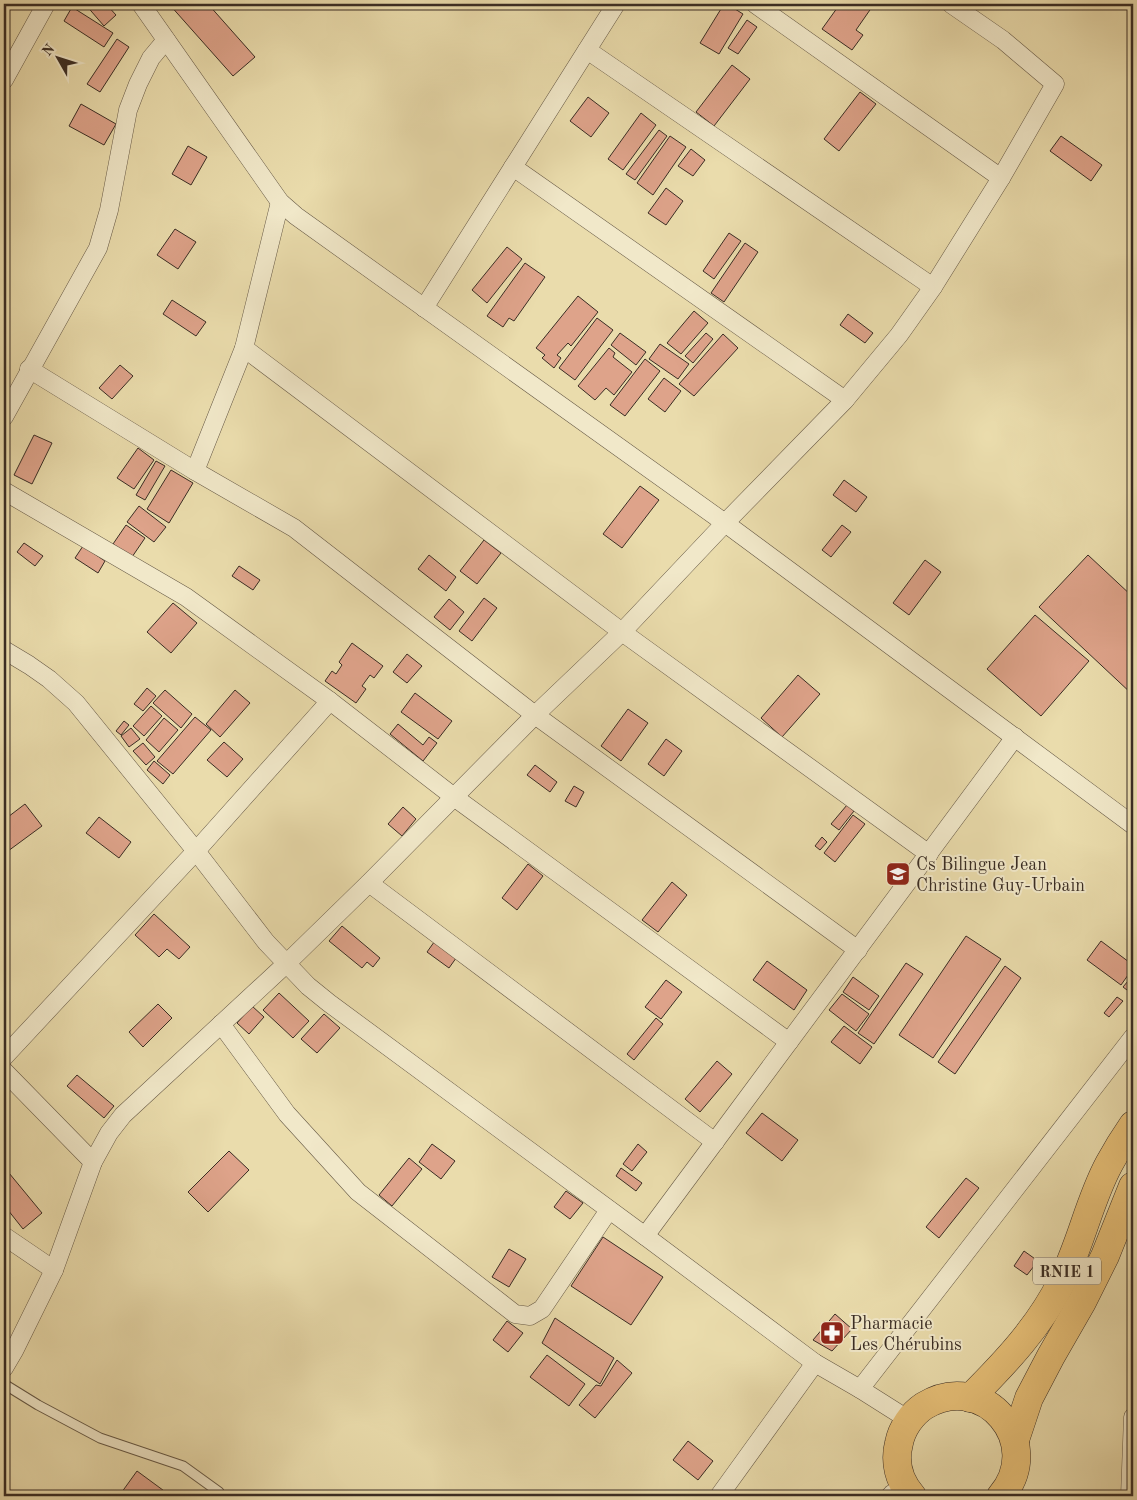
<svg xmlns="http://www.w3.org/2000/svg" width="1137" height="1500" font-family="'Old Standard TT',serif">
<rect width="100%" height="100%" fill="#eadcac"/>
<filter id="stains"><feTurbulence type="fractalNoise" baseFrequency=".004" numOctaves="4"/><feColorMatrix values="0 0 0 0 .2 0 0 0 0 .09 0 0 0 0 .02 0 0 0 .5 -.17"/></filter>
<radialGradient id="worn" r=".72"><stop offset=".6" stop-color="#630" stop-opacity="0"/><stop offset="1" stop-color="#630" stop-opacity=".3"/></radialGradient>
<g fill="#dea38a" stroke="#3a2d24">
<path d="M85 4H106L116 15 104 26Z"/>
<path d="M169 4H208L255 57 233 76Z"/>
<path d="M724 4H727L743 14 719 54 700 43Z"/>
<path d="M840 4H868L872 7 856 30 863 35 852 50 822 29Z"/>
<path d="M72 7 113 33 104 47 64 21Z"/>
<path d="M747 20 757 27 738 54 728 48Z"/>
<path d="M117 39 129 47 100 92 87 84Z"/>
<path d="M732 65 750 79 714 126 696 112Z"/>
<path d="M860 92 876 104 839 151 824 139Z"/>
<path d="M588 97 609 113 591 137 570 121Z"/>
<path d="M81 104 116 124 104 145 69 126Z"/>
<path d="M641 113 656 125 623 170 608 159Z"/>
<path d="M659 130 667 136 635 180 626 174Z"/>
<path d="M670 136 686 147 653 195 637 183Z"/>
<path d="M1061 136 1102 165 1091 181 1050 151Z"/>
<path d="M188 146 207 157 191 185 172 174Z"/>
<path d="M691 149 705 160 693 176 678 166Z"/>
<path d="M666 188 683 201 666 225 648 213Z"/>
<path d="M175 229 196 242 178 269 157 255Z"/>
<path d="M729 233 741 241 714 279 703 271Z"/>
<path d="M745 243 758 252 724 302 711 293Z"/>
<path d="M507 247 522 259 487 303 472 290Z"/>
<path d="M525 263 545 277 514 321 509 318 503 327 487 316Z"/>
<path d="M578 296 598 312 571 346 568 343 557 355 561 358 554 368 542 358 545 355 536 348Z"/>
<path d="M172 300 206 322 196 336 163 314Z"/>
<path d="M694 311 708 323 681 354 667 343Z"/>
<path d="M848 314 873 333 865 343 840 325Z"/>
<path d="M597 318 613 330 575 380 559 368Z"/>
<path d="M620 333 646 352 636 365 611 345Z"/>
<path d="M706 333 713 339 693 363 685 356Z"/>
<path d="M723 334 738 348 694 396 679 384Z"/>
<path d="M660 344 689 364 678 379 649 359Z"/>
<path d="M609 348 615 353 613 357 632 372 614 395 606 388 595 400 578 386Z"/>
<path d="M645 359 660 371 625 416 610 405Z"/>
<path d="M120 365 133 376 112 399 99 388Z"/>
<path d="M664 378 681 391 665 412 648 399Z"/>
<path d="M34 435 52 443 32 484 14 475Z"/>
<path d="M138 448 154 460 134 489 117 478Z"/>
<path d="M156 461 165 466 145 500 136 495Z"/>
<path d="M171 470 193 483 169 523 147 509Z"/>
<path d="M844 480 867 497 856 512 833 495Z"/>
<path d="M640 486 659 500 622 548 603 534Z"/>
<path d="M139 506 166 527 154 542 127 522Z"/>
<path d="M126 525 145 538 132 557 113 544Z"/>
<path d="M842 525 851 532 831 557 822 550Z"/>
<path d="M484 540 501 553 477 584 460 571Z"/>
<path d="M24 543 43 556 35 566 17 552Z"/>
<path d="M83 546 105 561 98 573 75 558Z"/>
<path d="M429 555 456 577 446 591 418 569Z"/>
<path d="M1088 555 1133 597V695L1039 607Z"/>
<path d="M925 560 941 572 909 615 893 603Z"/>
<path d="M239 566 260 580 253 590 232 576Z"/>
<path d="M484 598 497 608 472 641 459 631Z"/>
<path d="M449 599 464 612 450 630 434 617Z"/>
<path d="M173 603 197 623 171 653 147 632Z"/>
<path d="M1035 615 1089 661 1041 716 987 669Z"/>
<path d="M352 643 383 666 374 678 370 675 362 686 366 689 356 703 325 681 332 671 336 674 342 665 339 662Z"/>
<path d="M407 654 422 666 407 683 393 672Z"/>
<path d="M798 675 820 694 782 737 761 718Z"/>
<path d="M147 688 156 696 143 711 134 704Z"/>
<path d="M165 690 192 714 181 728 153 703Z"/>
<path d="M235 690 250 703 220 737 206 724Z"/>
<path d="M415 693 452 721 438 739 401 712Z"/>
<path d="M151 706 162 716 144 736 133 726Z"/>
<path d="M628 709 648 723 621 761 601 746Z"/>
<path d="M195 717 211 730 173 774 157 761Z"/>
<path d="M164 718 178 730 159 752 146 740Z"/>
<path d="M124 721 129 725 121 735 116 731Z"/>
<path d="M398 724 423 745 429 737 437 743 423 761 390 734Z"/>
<path d="M131 728 140 739 129 747 121 736Z"/>
<path d="M666 739 682 751 664 776 648 764Z"/>
<path d="M224 742 243 759 227 777 207 760Z"/>
<path d="M143 743 155 757 146 765 133 751Z"/>
<path d="M154 761 170 775 163 784 147 770Z"/>
<path d="M535 765 557 782 550 792 527 775Z"/>
<path d="M574 786 584 792 576 807 565 801Z"/>
<path d="M25 804 42 826 4 854V820Z"/>
<path d="M847 805 854 811 839 830 831 824Z"/>
<path d="M403 807 416 819 402 836 388 824Z"/>
<path d="M853 815 865 824 835 862 824 853Z"/>
<path d="M99 817 131 842 119 858 86 833Z"/>
<path d="M822 837 827 842 820 850 815 846Z"/>
<path d="M528 864 543 876 517 910 502 898Z"/>
<path d="M672 882 687 895 658 932 642 920Z"/>
<path d="M154 914 190 947 179 959 167 949 159 957 135 935Z"/>
<path d="M342 926 380 958 373 967 367 962 362 968 329 941Z"/>
<path d="M966 936 1001 959 933 1058 899 1035Z"/>
<path d="M437 938 459 954 449 968 427 952Z"/>
<path d="M1101 941 1133 965V968L1121 985 1087 960Z"/>
<path d="M767 961 807 990 794 1010 753 980Z"/>
<path d="M906 963 923 974 874 1044 858 1033Z"/>
<path d="M1005 966 1021 978 955 1074 938 1062Z"/>
<path d="M1133 975V991L1131 993 1123 987Z"/>
<path d="M853 977 879 996 869 1010 843 992Z"/>
<path d="M666 980 682 992 661 1019 645 1007Z"/>
<path d="M279 993 309 1021 293 1038 263 1010Z"/>
<path d="M842 994 869 1014 856 1031 829 1010Z"/>
<path d="M1117 997 1123 1001 1109 1017 1104 1013Z"/>
<path d="M158 1004 172 1018 143 1047 129 1032Z"/>
<path d="M252 1006 264 1017 249 1034 237 1023Z"/>
<path d="M324 1014 340 1028 317 1053 301 1039Z"/>
<path d="M656 1018 663 1024 634 1060 627 1054Z"/>
<path d="M844 1026 872 1047 860 1064 831 1042Z"/>
<path d="M717 1061 732 1074 700 1112 685 1099Z"/>
<path d="M77 1075 114 1106 104 1118 67 1086Z"/>
<path d="M762 1113 798 1140 782 1161 746 1133Z"/>
<path d="M432 1144 455 1161 441 1179 419 1162Z"/>
<path d="M638 1144 647 1152 632 1171 623 1164Z"/>
<path d="M229 1151 249 1170 208 1212 188 1192Z"/>
<path d="M409 1158 422 1169 392 1206 379 1195Z"/>
<path d="M621 1168 642 1183 636 1191 616 1176Z"/>
<path d="M9 1173 42 1213 23 1229 4 1205V1177Z"/>
<path d="M966 1178 979 1188 939 1238 926 1227Z"/>
<path d="M566 1191 583 1203 570 1219 554 1207Z"/>
<path d="M603 1237 663 1277 631 1325 571 1286Z"/>
<path d="M509 1249 526 1259 509 1287 492 1277Z"/>
<path d="M1024 1251 1038 1261 1027 1275 1014 1266Z"/>
<path d="M835 1314 852 1329 832 1351 813 1340Z"/>
<path d="M555 1318 614 1358 600 1384 542 1343Z"/>
<path d="M507 1321 523 1333 508 1352 493 1340Z"/>
<path d="M547 1355 585 1384 569 1406 530 1377Z"/>
<path d="M617 1360 632 1373 595 1418 579 1405 596 1385 601 1386Z"/>
<path d="M688 1441 713 1461 698 1480 673 1460Z"/>
<path d="M137 1471 171 1496H119Z"/>
</g>
<g fill="none" stroke-linecap="round" stroke-linejoin="round">
<defs>
<path id="service" d="M4 1384 38 1405 100 1438 183 1466 219 1492 221 1496"/>
<g id="minor">
<path d="M141 4 280 202 296 216 725 523 1133 825"/>
<path d="M755 4 1001 178"/>
<path d="M587 50 933 287"/>
<path d="M4 80 46 4"/>
<path d="M513 167 845 400"/>
<path d="M424 308 616 4"/>
<path d="M244 348 622 632 929 854"/>
<path d="M29 369 195 471 294 528 535 715 858 950"/>
<path d="M4 417 98 248 109 210 128 110 138 84 151 58 166 40"/>
<path d="M195 471 244 348 280 202"/>
<path d="M4 491 186 597 330 701 454 797 789 1042"/>
<path d="M4 650 29 665 49 679 76 703 196 851 266 942 308 986 329 1003 645 1236 815 1363 860 1389 909 1420"/>
<path d="M369 883 715 1142"/>
<path d="M221 1024 287 1114 358 1192 515 1314 530 1316 542 1309 609 1210"/>
<path d="M4 1057 196 851 330 701"/>
<path d="M4 1071 93 1162"/>
<path d="M4 1236 54 1270"/>
<path d="M645 1236 1015 737"/>
<path d="M4 1368 14 1351 54 1270 93 1162 109 1133 123 1115 286 964 369 883 535 715 622 632 725 523 845 400 899 335 933 287 1001 178 1055 84 1003 40 951 4"/>
<path d="M860 1389 1133 1037"/>
<path d="M719 1496 815 1363"/>
<path d="M890 1496 893 1493"/>
<path d="M1130 1496 1133 1417"/>
</g>
<g id="trunk">
<path d="M970 1398C1006 1362 1040 1326 1062 1281 1081 1244 1089 1201 1109 1164 1116 1151 1124 1138 1133 1125"/>
<path d="M1015 1440 1029 1398 1051 1356 1082 1302 1105 1256 1133 1186"/>
<path d="M912 1496C899 1481 894 1462 899 1443 902 1428 912 1414 924 1406 984 1369 1046 1443 1001 1496"/>
</g>
</defs>
<use href="#service" stroke="#665946" stroke-width="11"/>
<use href="#minor" stroke="#665946" stroke-width="19"/>
<use href="#trunk" stroke="#3a2d24" stroke-width="29"/>
<use href="#service" stroke="#f1e8c9" stroke-width="9"/>
<use href="#minor" stroke="#f1e8c9" stroke-width="18"/>
<use href="#trunk" stroke="#e5be76" stroke-width="28"/>
</g>
<defs>
<symbol id="school-square" viewBox="-11 -11 22 22"><rect x="-9" y="-9" width="18" height="18" rx="4" fill="#8f2418" stroke="#f1e8c9"/><path d="M0-5L7-2L0 1L-7-2ZM-4 1L0 2.5L4 1V4Q0 6-4 4Z" fill="#fff"/></symbol>
<symbol id="pharmacy-square" viewBox="-11 -11 22 22"><rect x="-9" y="-9" width="18" height="18" rx="4" fill="#8f2418" stroke="#f1e8c9"/><path d="M-2-6h4v4h4v4h-4v4h-4v-4h-4v-4h4Z" fill="#fff"/></symbol>
</defs>
<g fill-rule="evenodd">
<use href="#school-square" x="884" y="860" width="28" height="28"/>
<use href="#pharmacy-square" x="818" y="1319" width="28" height="28"/>
</g>
<g text-anchor="middle" stroke-width="4" stroke-linejoin="round" paint-order="stroke">
<rect fill="#f1e8c9" stroke="#716556" stroke-width="1" x="1033" y="1257.5" width="68" height="27" rx="4"/>
<g font-size="16" font-weight="bold" fill="#3a2d24">
<text x="1067" y="1277">RNIE 1</text>
</g>
<g font-size="18" fill="#3a2d24" stroke="#f1e8c9" text-anchor="start">
<text x="916" y="870">Cs Bilingue Jean<tspan x="916" dy="21">Christine Guy-Urbain</tspan></text>
<text x="850" y="1329">Pharmacie<tspan x="850" dy="21">Les Chérubins</tspan></text>
</g>
</g>
<rect width="1137" height="1500" fill="none" stroke="#eadcac" stroke-width="20"/>
<rect x="5" y="5" width="1127" height="1490" fill="none" stroke="#3a2d24" stroke-width="2.5"/>
<rect x="10" y="10" width="1117" height="1480" fill="none" stroke="#3a2d24"/>
<g transform="translate(58 58) rotate(309)" stroke="#f1e8c9" stroke-width="4" paint-order="stroke">
<path d="M0-4L9 19L0 12L-9 19Z" fill="#3a2d24"/>
<text y="-8" font-size="14" font-weight="bold" text-anchor="middle" fill="#3a2d24">N</text>
</g>
<rect width="100%" height="100%" filter="url(#stains)"/>
<rect width="100%" height="100%" fill="url(#worn)"/>
</svg>
